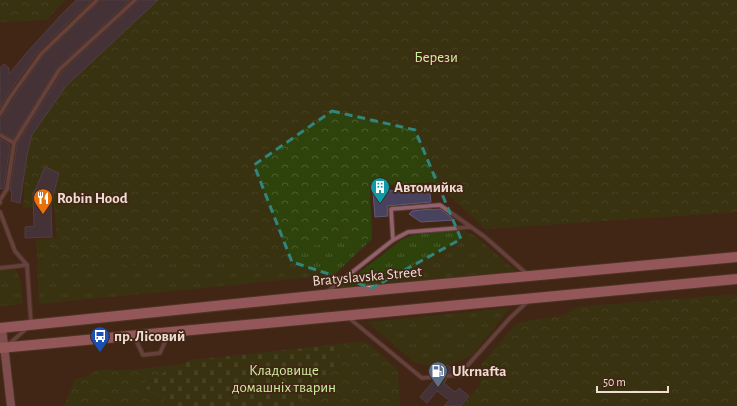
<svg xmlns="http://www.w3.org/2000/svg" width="737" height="406" font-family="'Alegreya Sans',sans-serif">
<defs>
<pattern id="grass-tufts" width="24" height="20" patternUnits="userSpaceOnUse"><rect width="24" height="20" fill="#2e420c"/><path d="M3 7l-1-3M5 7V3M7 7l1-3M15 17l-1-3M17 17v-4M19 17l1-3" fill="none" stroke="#4d5d2e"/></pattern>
<pattern id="forest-crowns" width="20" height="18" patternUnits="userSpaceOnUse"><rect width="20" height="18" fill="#2e420c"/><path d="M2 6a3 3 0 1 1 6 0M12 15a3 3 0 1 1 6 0" fill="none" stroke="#4d5d2e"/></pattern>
<pattern id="cemetery-stones" width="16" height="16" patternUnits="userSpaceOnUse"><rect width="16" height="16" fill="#2e420c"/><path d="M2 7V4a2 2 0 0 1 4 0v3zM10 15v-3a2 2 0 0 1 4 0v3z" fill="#4d5d2e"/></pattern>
</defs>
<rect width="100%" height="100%" fill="#412616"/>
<g fill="url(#grass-tufts)">
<path d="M457 230 467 232 475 236 516 271 339 288 403 239 412 235Z"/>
<path d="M57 238 42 270 106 268 113 257 128 266 171 258 189 266 217 258 257 265 286 261 298 248 316 246 333 238 356 240 372 239 334 275 39 304 36 239Z"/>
<path d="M15 269 20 279 23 304 0 306V270Z"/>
<path d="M510 308 474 353 463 360 451 364 426 365 414 362 367 322Z"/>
</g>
<g fill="url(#forest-crowns)">
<path d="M0 0H65L47 20 0 22Z"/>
<path d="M157 0H737V212L486 229 433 182 370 187 372 239 356 240 333 238 316 246 298 248 286 261 257 265 217 258 189 266 170 258 128 266 113 257 106 268 42 270 57 237 54 205 23 208 27 142 63 86Z"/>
<path d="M737 294V406H462L480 385 482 363 517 323 565 315 576 307Z"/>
<path d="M360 341 368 343 398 370 400 406H64L75 379 88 376 97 370H134Z"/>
</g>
<path fill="url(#cemetery-stones)" d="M344 344 328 382 293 406H174L140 384 190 360Z"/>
<g fill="#49425f" stroke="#605978">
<path d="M76 0H92L38 52 8 94 0 108V68L4 64 9 68V74L28 51 61 15Z"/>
<path d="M100 0H130L57 68 13 139 0 132V117L3 116 14 98 43 56 99 2Z"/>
<path d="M138 0H158L66 86 32 135 27 155 20 203 11 201 12 191H10L17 144 62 72 137 2Z"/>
<path d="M0 139 10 145 4 188 3 189H0Z"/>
<path d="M45 167 59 173 51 204 52 237 25 238V227L34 226 33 195Z"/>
<path d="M429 186 431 202 387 206 388 216 375 217 373 192 400 190V188Z"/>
<path d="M431 209V210L440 209 455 220 421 222 409 214 412 211Z"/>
<path d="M447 365 454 370 452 372 440 373Z"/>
<path d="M447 379 444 383 455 392 459 388 469 396 461 406H444L449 400 437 391 427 403 420 397 434 380Z"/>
</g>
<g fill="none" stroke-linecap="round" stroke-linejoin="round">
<defs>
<g id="lane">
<path d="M0 114 11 96 41 54 97 0"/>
<path d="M0 135 14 143"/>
<path d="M0 203V200L7 189 14 143 59 70 135 0"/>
<path d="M0 212 15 251 27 265 31 323"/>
<path d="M393 240 391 209 440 205 471 227"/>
<path d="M0 268 27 265"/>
<path d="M327 292 393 240 408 232 471 227 485 237 527 274"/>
<path d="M349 318 422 378 459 375 510 318 528 301"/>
<path d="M134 336 143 355 160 353 168 335"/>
<path d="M8 345 27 328"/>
</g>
<path id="secondary" d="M2 328 11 406"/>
<g id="primary">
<path d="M0 328 323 295 737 257"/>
<path d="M0 348 737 279"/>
</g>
</defs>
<use href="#lane" stroke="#5d4334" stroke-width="5.5"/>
<use href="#secondary" stroke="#5d4334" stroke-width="10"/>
<use href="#primary" stroke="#5d4334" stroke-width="12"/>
<use href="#lane" stroke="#92616d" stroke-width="3.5"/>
<use href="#secondary" stroke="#ca7d90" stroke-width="8"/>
<use href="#primary" stroke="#f592ac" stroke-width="10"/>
</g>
<path d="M0 0H737V406H0ZM332 111 415 130 461 239 372 288 292 262 254 165Z" fill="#412616" fill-opacity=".55" fill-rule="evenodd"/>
<path fill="none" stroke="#31857d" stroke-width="3" stroke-dasharray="8 5" stroke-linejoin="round" d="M332 111 415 130 461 239 372 288 292 262 254 165Z"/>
<defs>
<symbol id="building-pin" viewBox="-11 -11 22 30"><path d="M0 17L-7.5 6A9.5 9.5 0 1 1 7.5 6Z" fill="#0f9aa8" stroke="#412616"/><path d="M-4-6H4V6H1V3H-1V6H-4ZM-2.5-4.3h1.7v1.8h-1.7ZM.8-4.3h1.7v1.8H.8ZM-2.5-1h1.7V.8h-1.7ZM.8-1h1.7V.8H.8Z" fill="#fff"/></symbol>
<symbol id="restaurant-pin" viewBox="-11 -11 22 30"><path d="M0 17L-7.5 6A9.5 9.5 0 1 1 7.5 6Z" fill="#e8710a" stroke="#412616"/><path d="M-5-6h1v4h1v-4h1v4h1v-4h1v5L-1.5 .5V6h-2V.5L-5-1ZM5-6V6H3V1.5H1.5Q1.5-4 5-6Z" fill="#fff"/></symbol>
<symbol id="bus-pin" viewBox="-11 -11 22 30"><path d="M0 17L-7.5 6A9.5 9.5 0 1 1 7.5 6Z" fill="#1a4fb4" stroke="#412616"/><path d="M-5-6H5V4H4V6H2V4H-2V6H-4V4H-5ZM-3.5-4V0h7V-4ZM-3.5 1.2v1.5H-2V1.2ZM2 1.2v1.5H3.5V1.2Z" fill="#fff"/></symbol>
<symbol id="fuel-pin" viewBox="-11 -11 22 30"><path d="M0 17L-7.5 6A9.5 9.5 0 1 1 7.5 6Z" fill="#5c6f8a" stroke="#412616"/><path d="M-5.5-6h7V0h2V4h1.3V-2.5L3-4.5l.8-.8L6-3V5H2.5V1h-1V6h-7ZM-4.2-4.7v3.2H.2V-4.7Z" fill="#fff"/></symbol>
</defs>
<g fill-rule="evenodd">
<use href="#building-pin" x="369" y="176" width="22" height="30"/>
<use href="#restaurant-pin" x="32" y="187" width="22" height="30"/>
<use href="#bus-pin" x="89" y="325" width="22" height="30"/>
<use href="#fuel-pin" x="427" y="360" width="22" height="30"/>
</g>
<g text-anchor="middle" stroke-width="3.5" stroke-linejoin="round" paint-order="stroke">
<g font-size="15" fill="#ccf19e" stroke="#412616">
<text x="436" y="62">Берези</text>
<text x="284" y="375">Кладовище<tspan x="284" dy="17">домашніх тварин</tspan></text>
</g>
<g font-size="15" font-weight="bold" fill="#efddd3" stroke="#412616" text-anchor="start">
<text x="394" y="192">Автомийка</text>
<text x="57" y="203">Robin Hood</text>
<text x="114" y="341">пр. Лісовий</text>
<text x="452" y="376">Ukrnafta</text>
</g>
<g font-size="15" fill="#efddd3" stroke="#412616">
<text transform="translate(367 276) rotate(-5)" y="5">Bratyslavska Street</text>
</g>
</g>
<path d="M597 386v6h71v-6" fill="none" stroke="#efddd3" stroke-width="2"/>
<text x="603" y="386" font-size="12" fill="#efddd3" stroke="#412616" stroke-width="3" paint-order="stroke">50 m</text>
</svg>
